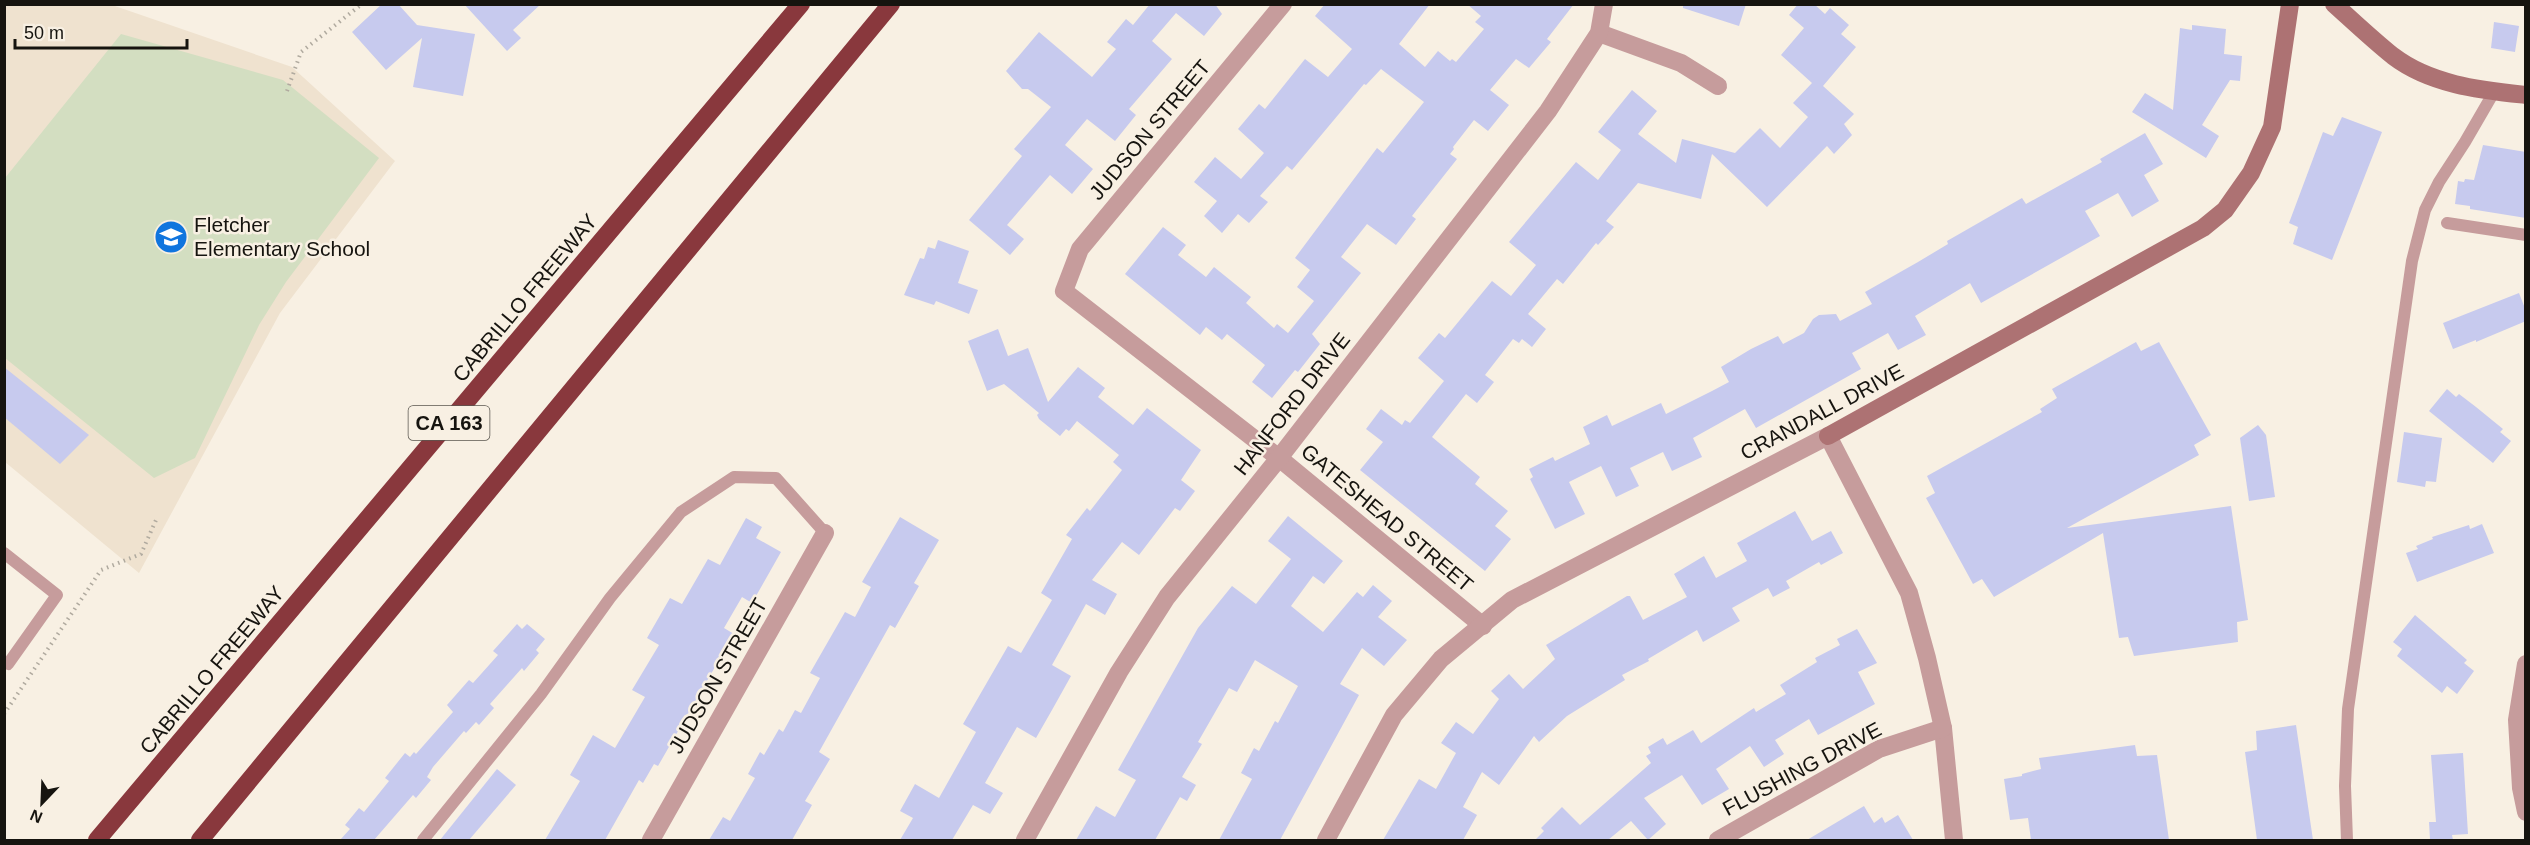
<svg xmlns="http://www.w3.org/2000/svg" width="2530" height="845" font-family="Arial,sans-serif">
<rect width="100%" height="100%" fill="#f8f0e3"/>
<path fill="#efe2cf" d="M4 5H112L292 67 395 161 280 313 139 573 5 462Z"/>
<path fill="#d3dec1" d="M121 34 283 80 379 158 286 282 259 325 195 458 154 478 5 358V178Z"/>
<g fill="#c7caee">
<path d="M382 4H398L417 25 475 34 463 96 413 87 422 38 386 70 352 32Z"/>
<path d="M464 4H541L513 30 521 38 507 51Z"/>
<path d="M1150 4H1215L1222 14 1204 36 1176 13 1152 41 1172 59 1129 109 1136 115 1115 141 1087 119 1065 145 1093 169 1072 194 1050 175 1007 225 1024 239 1010 255 969 220 1022 156 1014 149 1051 107 1028 89H1022L1006 71 1039 32 1092 77 1116 49 1107 42 1126 19 1133 25Z"/>
<path d="M1325 4H1430L1399 44 1425 67 1438 51 1450 61 1452 59 1456 62 1484 29 1475 22 1481 16 1467 4H1574L1547 39 1551 42 1529 68 1516 59 1490 90 1509 105 1488 131 1474 120 1453 147 1454 149 1450 154 1457 159 1412 216 1416 219 1396 245 1367 224 1341 257 1361 273 1312 334 1320 344 1298 372 1295 370 1272 398 1252 382 1265 365 1227 334 1222 340 1206 327 1200 335 1125 274 1163 227 1186 245 1178 255 1206 277 1214 267 1251 297 1246 303 1274 328 1277 324 1288 333 1314 301 1297 287 1310 270 1295 258 1377 148 1383 153 1424 102 1381 69 1366 85 1364 84 1292 170 1287 166 1260 196 1268 202 1249 223 1238 214 1222 233 1204 216 1217 201 1194 182 1215 157 1241 179 1264 153 1238 129 1259 104 1265 109 1305 59 1328 77 1352 49 1315 16Z"/>
<path d="M1683 4H1746L1739 26 1683 8Z"/>
<path d="M1798 4H1814L1825 14 1830 8 1849 25 1841 34 1856 47 1823 86 1854 114 1844 124 1852 135 1834 154 1827 146 1767 207 1712 154 1701 199 1638 183 1606 221 1614 227 1598 245 1596 243 1563 284 1557 279 1528 314 1546 329 1532 347 1522 339 1519 343 1513 339 1485 375 1494 382 1477 403 1466 394 1432 437 1480 477 1475 484 1508 511 1495 526 1511 539 1485 571 1360 470 1383 442 1366 429 1381 409 1402 425 1405 420 1410 423 1444 381 1418 358 1439 333 1445 338 1492 281 1511 296 1536 265 1509 242 1576 162 1598 180 1621 150 1598 132 1632 90 1657 111 1638 134 1676 163 1682 139 1735 153 1760 128 1780 148 1808 117 1793 103 1812 83 1781 55 1804 28 1789 15Z"/>
<path d="M2494 22 2519 26 2515 52 2491 48Z"/>
<path d="M2192 25 2226 29 2224 54 2242 56 2240 81 2230 80 2202 125 2219 136 2206 158 2132 112 2145 93 2173 110 2180 28 2192 30Z"/>
<path d="M2342 117 2382 132 2332 260 2293 244 2298 227 2289 223 2323 132 2333 136Z"/>
<path d="M2145 133 2163 164 2144 175 2159 201 2132 217 2118 193 2085 211 2100 236 1981 303 1970 283 1915 316 1926 335 1898 350 1888 333 1852 353 1861 369 1756 428 1745 409 1693 438 1702 457 1672 471 1663 452 1630 468 1639 486 1616 497 1601 466 1569 482 1585 514 1555 529 1530 479 1533 477 1529 469 1553 457 1555 461 1590 444 1583 427 1607 415 1612 426 1661 403 1666 414 1712 391 1729 382 1721 367 1751 349 1778 336 1783 344 1804 333 1813 319 1819 315 1836 314 1840 321 1872 304 1865 292 1918 262 1948 244 1947 241 2022 198 2026 204 2102 162 2100 159Z"/>
<path d="M2483 145 2526 152V218L2470 209V206L2455 204 2458 181 2464 182 2465 179 2474 180Z"/>
<path d="M938 240 969 251 958 283 978 290 969 314 936 301 934 305 904 295 920 258 924 259 928 247 935 249Z"/>
<path d="M2519 293 2526 311V321L2476 342V340L2453 349 2443 323Z"/>
<path d="M998 329 1008 356 1028 348 1048 402 1078 367 1105 388 1098 397 1133 425 1147 408 1201 450 1181 480 1195 491 1180 511 1175 508 1139 555 1122 542 1092 580 1117 594 1105 615 1086 604 1052 665 1071 676 1052 710 1036 738 1017 727 985 783 1003 793 990 814 973 805 952 840H900L913 818 900 811 915 784 939 798 976 732 963 724 1008 646 1021 653 1052 600 1041 593 1072 539 1066 535 1087 508 1090 511 1122 470 1113 462 1119 455 1077 421 1069 431 1066 429 1060 436 1039 419 1037 415 1039 413 1004 384 987 391 968 341Z"/>
<path d="M2136 342 2141 351 2159 342 2211 435 2194 445 2199 455 2067 528 2231 506 2248 620 2237 622 2238 642 2134 656 2128 637 2119 638 2103 533 1994 597 1982 579 1973 584 1926 498 1935 493 1927 476 2042 412 2040 409 2057 398 2052 389Z"/>
<path d="M4 367 89 435 60 464 4 417Z"/>
<path d="M2447 389 2456 397 2459 394 2476 407 2503 429 2500 432 2511 441 2493 463 2429 411Z"/>
<path d="M2258 425 2266 435 2275 497 2249 501 2240 438Z"/>
<path d="M2404 432 2442 438 2436 482 2426 481 2425 487 2397 482Z"/>
<path d="M1795 511 1812 541 1831 531 1843 553 1821 565 1819 562 1786 581 1790 588 1773 597 1768 588 1732 608 1740 621 1703 642 1697 630 1648 659 1649 661 1622 675 1625 680 1567 716 1539 742 1534 736 1499 785 1482 772 1463 807 1477 815 1463 840H1383L1419 779 1436 789 1456 753 1441 743 1456 722 1473 734 1499 699 1491 691 1509 674 1523 689 1555 659 1546 645 1627 596H1630L1643 620 1687 597 1674 574 1704 556 1716 578 1747 561 1737 543Z"/>
<path d="M1288 516 1343 561 1324 584 1313 576 1291 606 1323 632 1357 592 1363 597 1373 585 1392 601 1378 617 1407 640 1384 666 1362 648 1340 684 1359 695 1280 840H1219L1252 779 1241 773 1254 748 1259 751 1275 721 1278 723 1298 686 1255 660 1237 692 1229 688 1198 742 1202 744 1182 777 1196 785 1187 801 1180 797 1155 840H1076L1096 806 1115 817 1136 780 1118 770 1198 628 1232 586 1256 604 1291 559 1268 541Z"/>
<path d="M900 517 939 540 914 583 919 586 895 628 890 625 819 752 830 759 805 801 812 805 792 840H709L723 817 730 821 755 778 748 774 760 752 764 755 779 729 783 732 795 710 801 713 820 678 810 673 845 612 855 617 871 587 862 582Z"/>
<path d="M746 518 762 527 756 538 781 552 752 603 742 597 724 628 734 634 658 766 654 764 643 783 639 780 605 840H545L580 781 570 775 593 735 615 748 645 697 632 690 659 645 647 638 670 598 682 604 708 559 720 565Z"/>
<path d="M2482 524 2494 553 2417 582 2406 553 2418 549 2416 546 2433 539 2432 537 2469 525 2470 529Z"/>
<path d="M2415 615 2467 660 2464 663 2474 671 2457 694 2447 686 2442 693 2397 656 2402 649 2393 642Z"/>
<path d="M517 624 522 629 527 624 545 639 536 650 539 653 524 671 522 668 490 704 494 708 479 725 476 722 466 733 464 731 433 767 427 777 431 780 416 798 413 795 374 840H340L350 829 345 825 359 808 364 812 389 781 385 778 405 753 410 757 414 752 416 754 453 712 447 705 469 680 473 683 498 655 493 651Z"/>
<path d="M1857 629 1877 663 1858 672 1875 704 1818 735 1809 719 1775 740 1784 754 1764 767 1750 746 1716 769 1729 789 1702 805 1682 775 1644 798 1666 824 1648 840 1631 821 1608 840H1535L1544 831 1541 828 1562 807 1580 825 1651 763 1646 756 1651 753 1648 747 1663 738 1667 745 1693 730 1701 743 1754 708 1756 712 1786 694 1780 685 1817 662 1815 658 1840 645 1837 639Z"/>
<path d="M2296 725 2313 840H2257L2245 752 2257 750 2256 731Z"/>
<path d="M2135 745 2137 756 2157 755 2169 840H2031L2028 818 2010 820 2004 779 2022 776V774L2041 769 2039 758Z"/>
<path d="M2463 753 2468 834 2452 835 2453 840H2430L2429 822H2436L2431 755Z"/>
<path d="M497 769 516 785 469 840H440Z"/>
<path d="M1864 806 1874 823 1882 817 1885 823 1898 815 1913 840H1807Z"/>
</g>
<g fill="none" stroke-linecap="round" stroke-linejoin="round">
<g stroke="#b0aa9f" stroke-width="4" stroke-dasharray="1.5 4.5" stroke-linecap="butt">
<path d="M287 91 301 52 362 4"/>
<path d="M4 714 101 570 141 554 156 520"/>
</g>
<g stroke="#c69c9c" stroke-width="12">
<path d="M2447 223 2526 235"/>
<path d="M4 553 57 595 8 664 4 662"/>
<path d="M423 840 541 694 610 598 681 512 734 477 776 478 825 533"/>
<path d="M2347 840 2345 786 2348 709 2412 261 2425 210 2439 182 2465 142 2494 92"/>
</g>
<g stroke="#c69c9c" stroke-width="18">
<path d="M1283 4 1080 249 1064 291 1279 458 1483 626"/>
<path d="M1599 33 1681 63 1718 86"/>
<path d="M2526 664 2517 720 2521 788 2526 812"/>
<path d="M651 840 825 533"/>
<path d="M1025 840 1119 672 1167 597 1279 458 1548 111 1599 33 1604 4"/>
<path d="M1326 840 1394 715 1441 659 1512 600 1828 436 1909 593 1927 658 1943 728 1954 840"/>
<path d="M1718 840 1879 749 1943 728"/>
</g>
<g stroke="#ad7273" stroke-width="18">
<path d="M2334 4C2354 22 2373 40 2393 56 2431 85 2481 90 2526 95"/>
<path d="M1828 436 2203 228 2225 210 2251 173 2272 127 2290 4"/>
</g>
<g stroke="#89383d" stroke-width="18">
<path d="M97 840 801 4"/>
<path d="M200 840 891 4"/>
</g>
</g>
<defs>
<symbol id="school-disc" viewBox="-11 -11 22 22"><circle r="9.5" fill="#1075de" stroke="#f8f0e3"/><path d="M0-5L7-2L0 1L-7-2ZM-4 1L0 2.5L4 1V4Q0 6-4 4Z" fill="#fff"/></symbol>
</defs>
<g fill-rule="evenodd">
<use href="#school-disc" x="152" y="218" width="38" height="38"/>
</g>
<g text-anchor="middle" stroke-width="5" stroke-linejoin="round" paint-order="stroke">
<rect fill="#f8f0e3" stroke="#5a564f" stroke-width="1.5" x="408.5" y="406" width="81" height="34" rx="4.5"/>
<g font-size="20" font-weight="bold" fill="#16140f">
<text x="449" y="430">CA 163</text>
</g>
<g font-size="21" fill="#16140f" stroke="#f8f0e3">
<text transform="translate(1150 130) rotate(-50)" y="7">JUDSON STREET</text>
<text transform="translate(525 298) rotate(-50)" y="7">CABRILLO FREEWAY</text>
<text transform="translate(1292 404) rotate(-52)" y="7">HANFORD DRIVE</text>
<text transform="translate(1822 412) rotate(-28)" y="7">CRANDALL DRIVE</text>
<text transform="translate(1387 518) rotate(40)" y="7">GATESHEAD STREET</text>
<text transform="translate(212 670) rotate(-50)" y="7">CABRILLO FREEWAY</text>
<text transform="translate(718 676) rotate(-60)" y="7">JUDSON STREET</text>
<text transform="translate(1802 769) rotate(-28)" y="7">FLUSHING DRIVE</text>
</g>
<g font-size="21" fill="#16140f" stroke="#f8f0e3" text-anchor="start">
<text x="194" y="232">Fletcher<tspan x="194" dy="24">Elementary School</tspan></text>
</g>
</g>
<rect width="2530" height="845" fill="none" stroke="#16140f" stroke-width="12"/>
<g transform="translate(42 803) rotate(203)" stroke="#f8f0e3" stroke-width="4.5" paint-order="stroke">
<path d="M0-4.5L10 22L0 15L-10 22Z" fill="#16140f"/>
<text y="-9" font-size="16" font-weight="bold" text-anchor="middle" fill="#16140f">N</text>
</g>
<path d="M15 39v9h172v-9" fill="none" stroke="#16140f" stroke-width="3"/>
<text x="24" y="39" font-size="18" fill="#16140f" stroke="#f8f0e3" stroke-width="4.5" paint-order="stroke">50 m</text>
</svg>
